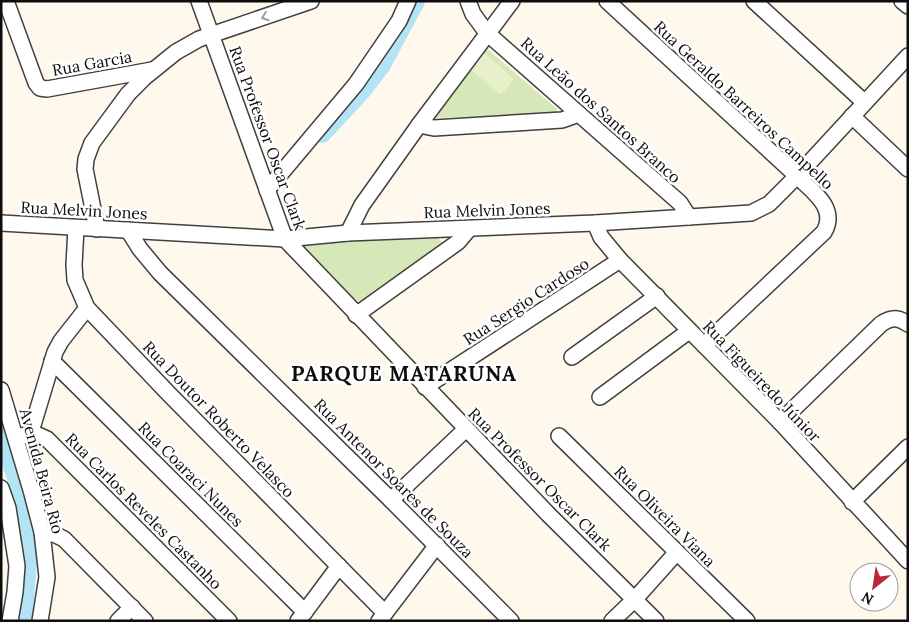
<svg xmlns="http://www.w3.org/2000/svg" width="909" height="622" font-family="Lora,serif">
<rect width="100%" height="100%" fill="#fff9ed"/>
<g fill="#d6e8b7">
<path d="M485 47 557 109 558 114 493 119 485 116 436 118V116Z"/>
<path d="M437 237 442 242 440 249 364 300 358 301 353 299 303 248 307 242Z"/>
</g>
<path fill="#e7f0c9" d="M482 51 514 79 501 95 469 68Z"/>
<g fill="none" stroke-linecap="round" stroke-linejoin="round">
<g stroke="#b3e4f5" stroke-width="18">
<path d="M322 134 362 91 382 65 416 1"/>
<path d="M1 434C10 461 21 488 25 516 31 551 26 586 23 621"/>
</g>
<defs>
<g id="minor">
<path d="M6 1 36 83 40 88 47 89 152 70"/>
<path d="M199 1 285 239 548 514 656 621"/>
<path d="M468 1 473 14 487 33 680 203 689 217"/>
<path d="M607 1 797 176C812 191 838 208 824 232L704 345"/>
<path d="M754 1 864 102"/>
<path d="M902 1 908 6"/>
<path d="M852 116 908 169"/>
<path d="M419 125 434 128 562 120 579 114"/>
<path d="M267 190 356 84 399 21 408 1"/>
<path d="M1 223 285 239 348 233 595 223 751 213 769 204 797 176 908 56"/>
<path d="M595 223 601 237 620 260 780 422 908 561"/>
<path d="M76 228 74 265 75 280 87 308 169 394 385 613"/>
<path d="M97 229 85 169 86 159 92 143 128 94 145 77 176 52 199 39 311 1"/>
<path d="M128 230 140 249 160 273 391 500 511 621"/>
<path d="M348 233 362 205 419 125 512 1"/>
<path d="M356 315 458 242 469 229"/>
<path d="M572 357 657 296"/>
<path d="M52 361 305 612"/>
<path d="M425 387 620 260"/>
<path d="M1 390 31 490 42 532 47 577 40 621"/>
<path d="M600 397 689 331"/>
<path d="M780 422 881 324C891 317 898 317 908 324"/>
<path d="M30 435 55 352 61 341 87 308"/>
<path d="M15 436 38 435 47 439 229 621"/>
<path d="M559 436 747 621"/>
<path d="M1 488 8 508 17 566 15 592 10 621"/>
<path d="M391 500 466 429"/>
<path d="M852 502 908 447"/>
<path d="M42 532 56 535 64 539 145 621"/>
<path d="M118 621 132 607"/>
<path d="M298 621 339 566"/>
<path d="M379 621 437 545"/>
<path d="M612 621 635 599 677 552"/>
</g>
</defs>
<use href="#minor" stroke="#404040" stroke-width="18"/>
<use href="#minor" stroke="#fff" stroke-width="15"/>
</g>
<defs><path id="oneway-chevron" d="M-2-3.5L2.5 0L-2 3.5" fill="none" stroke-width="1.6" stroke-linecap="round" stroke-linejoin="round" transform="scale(1.25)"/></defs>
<use stroke="#9e9e9e" href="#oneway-chevron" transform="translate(265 17) rotate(161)"/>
<g text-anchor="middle" stroke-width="5" stroke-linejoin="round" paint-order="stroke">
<g font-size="16" fill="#0d0d0d" stroke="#fff">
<text transform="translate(92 63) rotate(-10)" y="6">Rua Garcia</text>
<text transform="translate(744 105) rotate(43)" y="6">Rua Geraldo Barreiros Campello</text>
<text transform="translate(601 110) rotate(42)" y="6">Rua Leão dos Santos Branco</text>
<text transform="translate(268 138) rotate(70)" y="6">Rua Professor Oscar Clark</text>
<text transform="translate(84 210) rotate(3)" y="6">Rua Melvin Jones</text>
<text transform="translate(487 210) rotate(-2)" y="6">Rua Melvin Jones</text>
<text transform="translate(526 301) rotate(-33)" y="6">Rua Sergio Cardoso</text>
<text transform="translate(762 381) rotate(46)" y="6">Rua Figueiredo Júnior</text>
<text transform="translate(219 419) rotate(46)" y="6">Rua Doutor Roberto Velasco</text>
<text transform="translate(42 471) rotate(75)" y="6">Avenida Beira Rio</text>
<text transform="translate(191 474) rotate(45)" y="6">Rua Coaraci Nunes</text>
<text transform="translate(394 478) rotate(45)" y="6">Rua Antenor Soares de Souza</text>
<text transform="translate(540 479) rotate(45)" y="6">Rua Professor Oscar Clark</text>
<text transform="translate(144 511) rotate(45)" y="6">Rua Carlos Reveles Castanho</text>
<text transform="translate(665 516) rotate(45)" y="6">Rua Oliveira Viana</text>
</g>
<g font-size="21" font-weight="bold" letter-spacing="1" fill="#0d0d0d" stroke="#fff">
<text x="404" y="381">PARQUE MATARUNA</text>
</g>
</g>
<rect width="909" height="622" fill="none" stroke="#0d0d0d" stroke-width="5"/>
<g transform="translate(874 587) rotate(210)"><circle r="24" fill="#ffffff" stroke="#9e9e9e"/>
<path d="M0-4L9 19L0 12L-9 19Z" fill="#bb273f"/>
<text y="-8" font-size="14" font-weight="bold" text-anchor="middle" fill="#0d0d0d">N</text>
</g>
</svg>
